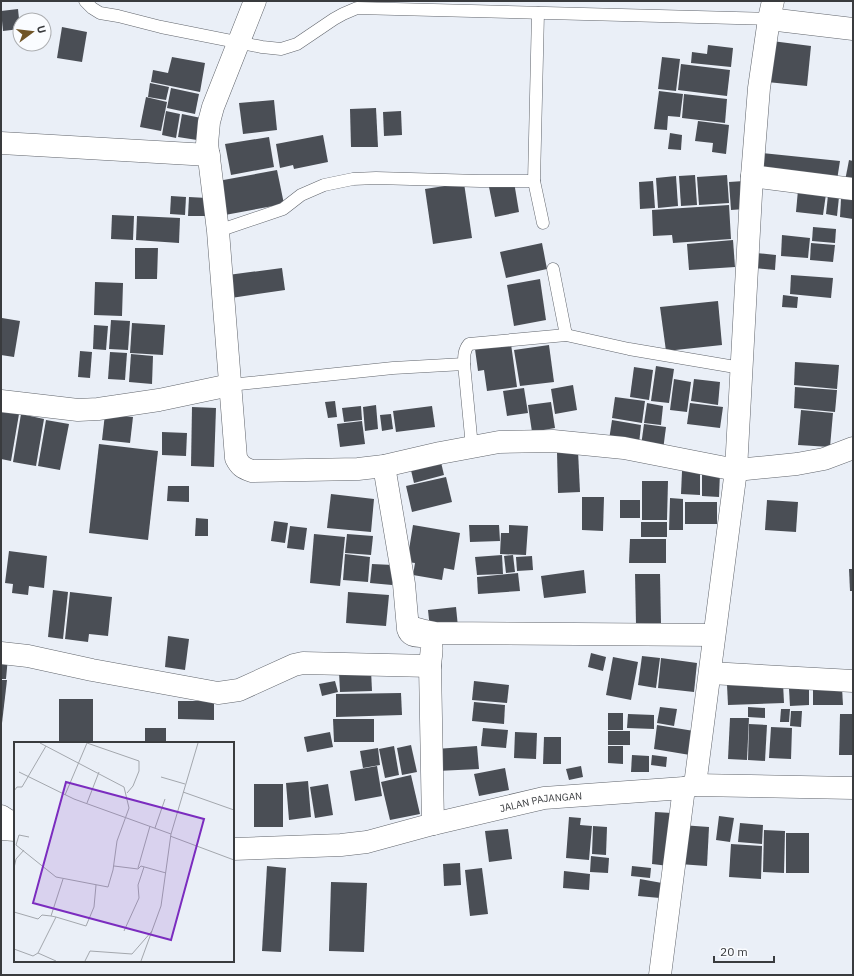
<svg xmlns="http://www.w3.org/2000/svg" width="854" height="976" font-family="'IBM Plex Sans',sans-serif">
<rect width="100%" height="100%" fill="#eaeff7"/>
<g fill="#4a4e55">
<path d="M18 9 20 29 3 31 1 11Z"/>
<path d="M62 27 87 32 82 62 57 58Z"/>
<path d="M772 41 811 46 807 86 767 82Z"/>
<path d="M708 45 733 48 731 67 691 63 692 52 707 54Z"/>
<path d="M172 57 205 63 200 92 151 82 153 70 168 73Z"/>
<path d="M662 57 680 59 676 91 658 89Z"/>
<path d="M681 64 730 70 727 96 678 90Z"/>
<path d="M150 83 169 87 166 100 148 97Z"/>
<path d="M171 88 199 94 195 114 167 108Z"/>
<path d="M659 91 683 94 680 117 668 116 667 130 654 129Z"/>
<path d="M684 94 727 99 725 123 682 118Z"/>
<path d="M146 97 167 102 161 131 140 127Z"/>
<path d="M274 100 277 130 243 134 239 103Z"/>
<path d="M376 108 378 147H351L350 109Z"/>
<path d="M166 111 180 114 176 138 162 135Z"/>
<path d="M401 111 402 135 384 136 383 112Z"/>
<path d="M182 114 201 118 197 140 178 137Z"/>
<path d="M698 121 729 125 726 154 712 152 713 143 695 141Z"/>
<path d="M670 133 682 135 681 150 668 149Z"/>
<path d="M323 135 328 162 294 169 293 165 280 168 276 144Z"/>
<path d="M269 137 274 167 231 175 225 144Z"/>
<path d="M762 153 840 161 837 180 760 171Z"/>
<path d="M849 160 853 161V183L845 181Z"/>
<path d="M277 170 284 204 225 215 218 181Z"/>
<path d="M695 175 697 205 681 206 679 176Z"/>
<path d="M727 175 729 203 699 205 697 177Z"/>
<path d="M676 176 678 206 658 208 656 178Z"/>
<path d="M653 181 655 208 640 209 639 182Z"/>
<path d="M744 181 745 209 731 210 729 182Z"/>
<path d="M514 182 519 212 495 217 489 187Z"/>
<path d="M464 183 472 238 433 244 425 189Z"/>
<path d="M798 190 826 194 823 215 796 212Z"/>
<path d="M828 195 839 197 837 216 826 214Z"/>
<path d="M171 196 186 197 185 215 170 214Z"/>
<path d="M189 197 207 198 206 216H188Z"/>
<path d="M841 199 853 200V219L840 217Z"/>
<path d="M729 205 731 239 673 243 672 235 653 236 652 210Z"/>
<path d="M112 215 134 216 133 240 111 239Z"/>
<path d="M137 216 180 218 179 243 136 240Z"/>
<path d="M813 227 836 229 835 243 812 241Z"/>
<path d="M782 235 810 238 808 258 781 256Z"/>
<path d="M733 240 735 267 689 270 687 244Z"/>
<path d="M542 243 547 269 506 278 500 252Z"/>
<path d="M811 243 835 245 833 262 810 260Z"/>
<path d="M135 248H158L157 279H135Z"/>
<path d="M756 253 776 255 775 270 755 268Z"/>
<path d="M282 268 285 290 231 298 228 275Z"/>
<path d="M791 275 833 278 831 298 790 294Z"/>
<path d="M540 279 546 320 514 326 507 285Z"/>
<path d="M95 282 123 283 122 316 94 315Z"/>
<path d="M783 295 798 297 797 308 782 307Z"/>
<path d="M718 301 722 345 666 351 660 307Z"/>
<path d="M2 318 20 321 14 357 1 355V323Z"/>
<path d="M111 320 130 321 128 350 109 349Z"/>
<path d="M132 323 165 325 163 355 130 353Z"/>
<path d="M94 325 108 326 106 350 93 349Z"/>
<path d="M511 344 517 387 487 391 484 370 478 371 475 349Z"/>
<path d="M549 345 554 382 520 386 514 350Z"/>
<path d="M80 351 92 352 90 378 78 377Z"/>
<path d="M110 352 127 353 125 380 108 379Z"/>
<path d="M131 354 153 356 152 384 129 382Z"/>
<path d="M795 362 839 365 837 389 794 385Z"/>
<path d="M656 366 674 369 669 403 651 401Z"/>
<path d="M634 367 653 370 649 400 630 397Z"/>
<path d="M674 379 691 382 687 412 670 410Z"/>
<path d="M694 379 720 382 718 405 691 401Z"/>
<path d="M573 385 577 410 555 414 551 389Z"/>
<path d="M795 387 837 390 835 412 794 408Z"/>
<path d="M524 388 528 413 507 416 503 391Z"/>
<path d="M615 397 645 401 642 423 612 418Z"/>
<path d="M335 401 337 417 328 418 325 402Z"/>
<path d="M551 402 555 428 532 432 528 405Z"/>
<path d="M647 403 663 406 661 425 644 423Z"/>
<path d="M690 403 723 407 720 428 687 424Z"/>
<path d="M376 405 378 429 365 431 363 407Z"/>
<path d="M361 406 362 420 344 422 342 408Z"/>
<path d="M432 406 435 427 396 432 393 411Z"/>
<path d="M192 407 216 408 214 467 191 466Z"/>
<path d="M801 410 833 413 830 447 798 445Z"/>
<path d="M1 411 19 414 11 461 1 459Z"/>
<path d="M21 414 44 419 36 466 13 462Z"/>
<path d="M105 414 133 417 130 443 102 440Z"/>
<path d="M391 414 393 429 382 431 380 415Z"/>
<path d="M46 420 69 424 60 470 38 466Z"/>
<path d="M612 420 641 425 639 444 609 440Z"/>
<path d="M362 421 365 444 340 447 337 424Z"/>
<path d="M644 424 666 427 663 450 641 446Z"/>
<path d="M162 432 187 433 186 456 162 455Z"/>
<path d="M99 444 158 451 148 540 89 533Z"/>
<path d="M578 451 580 492 558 493 557 452Z"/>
<path d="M440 458 444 475 414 483 410 466Z"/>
<path d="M682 471 700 472V495L681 494Z"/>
<path d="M702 472H720L719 497 702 496Z"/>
<path d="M446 477 452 502 412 512 406 486Z"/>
<path d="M642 481H668L667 520H642Z"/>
<path d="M168 486H189V502L167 501Z"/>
<path d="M331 494 374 499 371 532 327 528Z"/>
<path d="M582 497H604L603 531 582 530Z"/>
<path d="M670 498 683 499V530H669Z"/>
<rect x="620" y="500" width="20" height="18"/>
<path d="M767 500 798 502 796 532 765 530Z"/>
<rect x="685" y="502" width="32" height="22"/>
<path d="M196 518 208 519V536H195Z"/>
<path d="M274 521 288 523 285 543 271 541Z"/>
<rect x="641" y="522" width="26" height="15"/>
<path d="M413 525 460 533 454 570 444 568 442 580 413 575 415 563 407 562Z"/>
<path d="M469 525H499L500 541 470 542Z"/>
<path d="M509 525 528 526 526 555 500 554 501 533H509Z"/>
<path d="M290 526 307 528 304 550 287 548Z"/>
<path d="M314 534 345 537 340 586 310 583Z"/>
<path d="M347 534 373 536 371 555 345 553Z"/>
<path d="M630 539H666V563H629Z"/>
<path d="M9 551 47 556 44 588 29 586 28 595 12 593 13 584 5 583Z"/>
<path d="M345 554 370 557 368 582 343 580Z"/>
<path d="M502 555 503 574 477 575 475 557Z"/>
<path d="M513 555 515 572 506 573 504 556Z"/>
<path d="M532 556 533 570 517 571 516 557Z"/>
<path d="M372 564 393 565 392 585 370 583Z"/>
<path d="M849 569H853V591H850Z"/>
<path d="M584 570 586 593 544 598 541 576Z"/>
<path d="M518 573 520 591 478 594 477 577Z"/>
<path d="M635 574H660L661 623 636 624Z"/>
<path d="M53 590 68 592 63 639 48 637Z"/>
<path d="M70 592 112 597 108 636 89 634 88 642 65 639Z"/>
<path d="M348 592 389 595 386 626 346 623Z"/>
<path d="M456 607 458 627 430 629 428 610Z"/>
<path d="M168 636 189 639 185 670 165 667Z"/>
<path d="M591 653 606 657 603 671 588 667Z"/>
<path d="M1 656 8 657 6 679H1Z"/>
<path d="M642 656 660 658 656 688 638 685Z"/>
<path d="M613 657 638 662 631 700 606 695Z"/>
<path d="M661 658 697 663 694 692 658 688Z"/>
<path d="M371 670 372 691 340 692 339 672Z"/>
<path d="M1 680H7L2 723H1Z"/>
<path d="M335 681 338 692 322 696 319 684Z"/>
<path d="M474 681 509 685 507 703 472 700Z"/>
<path d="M783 683 784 703 728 705 727 685Z"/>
<path d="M809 688V705L790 706 789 689Z"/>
<path d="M842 688 843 705H813V689Z"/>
<path d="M401 693 402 715 336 717V694Z"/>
<rect x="59" y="699" width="34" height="44"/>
<path d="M178 701H214V720L178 719Z"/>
<path d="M474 702 505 705 504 724 472 721Z"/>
<path d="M660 707 677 709 674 726 657 723Z"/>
<path d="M748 707 765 708V718L748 717Z"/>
<path d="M781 709H790L789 722H780Z"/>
<path d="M791 711H802L801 727 790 726Z"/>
<rect x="608" y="713" width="15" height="17"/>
<path d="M628 714 654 715V729L627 728Z"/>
<path d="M840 714H853V755H839Z"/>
<path d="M730 718H749L747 760 728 759Z"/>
<path d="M333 719H374V742H334Z"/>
<path d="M749 724 767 725 765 761 748 760Z"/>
<path d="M657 725 694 731 690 755 654 749Z"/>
<path d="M771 727 792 728 791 759 769 758Z"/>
<rect x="145" y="728" width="21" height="15"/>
<path d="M483 728 508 730 506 748 481 746Z"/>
<rect x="608" y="731" width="22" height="14"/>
<path d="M330 732 333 747 307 752 304 737Z"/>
<path d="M515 732 537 733 536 759 514 758Z"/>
<path d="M544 737H561V764H543Z"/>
<path d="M411 745 417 772 402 775 397 748Z"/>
<path d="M394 746 399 775 385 778 379 749Z"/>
<path d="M477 746 479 769 437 771 436 749Z"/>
<path d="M608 746H623V764L608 763Z"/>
<path d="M378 748 380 765 363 768 360 751Z"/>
<path d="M632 755 649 756V772H631Z"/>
<path d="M652 755 667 757 666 767 651 765Z"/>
<path d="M377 766 382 796 355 801 350 771Z"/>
<path d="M581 766 583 777 569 780 566 769Z"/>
<path d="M505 768 509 790 479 796 474 774Z"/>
<path d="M411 775 420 814 390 820 381 782Z"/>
<path d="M308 781 311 817 289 820 286 783Z"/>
<rect x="254" y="784" width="29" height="43"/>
<path d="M328 784 333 815 315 818 310 787Z"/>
<path d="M655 812 672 813 669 866 652 864Z"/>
<path d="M719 816 734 818 730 842 716 840Z"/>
<path d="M569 817 581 818 580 825 592 826 589 860 566 858Z"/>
<path d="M740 823 763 825 762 844 738 842Z"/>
<path d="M681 825 709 827 707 866 679 864Z"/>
<path d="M593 826 607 827 606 855 592 854Z"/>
<path d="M508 829 512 859 489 862 485 831Z"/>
<path d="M764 830 785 831 784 873 763 872Z"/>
<rect x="786" y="833" width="23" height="40"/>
<path d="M731 844 762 846 761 879 729 877Z"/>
<path d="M591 856 609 858 608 873 590 872Z"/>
<path d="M460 863 461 885 444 886 443 864Z"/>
<path d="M267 866 286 868 281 952 262 951Z"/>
<path d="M632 866 651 868 650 878 631 876Z"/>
<path d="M482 868 488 914 470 916 465 870Z"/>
<path d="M564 871 590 874 589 890 563 888Z"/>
<path d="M640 879 662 883 660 898 638 896Z"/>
<path d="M331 882 367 883 364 952 329 951Z"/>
</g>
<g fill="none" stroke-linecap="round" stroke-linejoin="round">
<defs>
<g id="lane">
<path d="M85 1 92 8 100 13 118 16 161 27 262 47 281 49 297 44 334 19 343 14 357 8 769 19"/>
<path d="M534 181 543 223"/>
<path d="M218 231 283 209 301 195 324 185 353 179 376 178 480 181H534L538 13"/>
<path d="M553 269 566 335"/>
<path d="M230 385 393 368 464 364"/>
<path d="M472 447 464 364C464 356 464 350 469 344L566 335 629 349 741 368"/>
</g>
<g id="street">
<path d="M255 1 213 107 209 122 207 144 210 166 218 231 236 458C240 466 243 468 252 471L358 469 384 466 440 453 499 442 553 441 624 448 736 470 797 464 824 459 853 448"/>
<path d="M769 19 853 29"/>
<path d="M1 143 209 155"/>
<path d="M752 176 853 189"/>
<path d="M1 401 78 410 98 409 159 400 230 385"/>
<path d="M384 466 404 584 408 629C412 642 428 630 431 643 433 650 430 659 430 666L433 824"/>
<path d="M414 628 425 631 435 633 714 635"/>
<path d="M1 653 28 656 92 670 218 693 239 690 294 665 303 663 430 666"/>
<path d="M710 673 853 681"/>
<path d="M695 785 736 470 752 176 759 88 769 19 773 1"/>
<path d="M1 816 15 825"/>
<path d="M660 975 684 788"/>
</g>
<g id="secondary">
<path d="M1 829 15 830"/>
<path id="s1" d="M233 849 341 845 367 842 433 824 544 798 684 788 695 785 853 788"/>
</g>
</defs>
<use href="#lane" stroke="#61656c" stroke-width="13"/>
<use href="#street" stroke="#61656c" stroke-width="23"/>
<use href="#secondary" stroke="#61656c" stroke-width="23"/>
<use href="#lane" stroke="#fff" stroke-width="12"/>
<use href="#street" stroke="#fff" stroke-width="22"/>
<use href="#secondary" stroke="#fff" stroke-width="22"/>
</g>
<g text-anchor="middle" stroke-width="4" stroke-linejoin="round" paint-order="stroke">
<g font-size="10" fill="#393b3e" stroke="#fafcff">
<text dy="4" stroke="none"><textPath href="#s1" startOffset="313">JALAN PAJANGAN</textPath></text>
</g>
</g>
<g transform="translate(14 742)">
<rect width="220" height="220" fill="#eaeff7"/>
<path fill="none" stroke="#a3a7ad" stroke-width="1" d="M73 1 125 19V29L119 44 113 51M5 30 60 57 157 92M147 35 171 42M0 49 3 45H8L32 4M169 50 220 68M51 53 73 1M73 61 85 30M141 86 151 57M156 94 220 118M15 95 5 93 2 103 42 135 94 145 99 128 103 99 115 66 110 45 26 1M100 124 124 127 127 124 152 131M0 126 2 117 10 108M124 126 136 84M0 170 24 177 28 173 37 174M42 175 37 174 49 137M110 189 125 156 124 143 130 125M0 207 19 214 24 211M42 219 24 211 42 175 72 184 80 165 82 143M71 219 76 209 118 212 138 189M127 219 147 164 157 92 184 1"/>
<path fill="#7b2cbf" fill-opacity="0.15" stroke="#7b2cbf" stroke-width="2" d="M52 40 190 77 157 198 19 161Z"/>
<rect width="220" height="220" fill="none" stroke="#393b3e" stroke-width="2"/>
</g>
<rect width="854" height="976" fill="none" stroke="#393b3e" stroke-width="4"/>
<g transform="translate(32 32) rotate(75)"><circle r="19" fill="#fafcff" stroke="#adafb2"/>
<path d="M0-3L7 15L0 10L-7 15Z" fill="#705527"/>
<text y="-6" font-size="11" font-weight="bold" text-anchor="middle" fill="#393b3e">U</text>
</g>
<path d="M714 956v6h60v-6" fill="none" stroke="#393b3e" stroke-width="2"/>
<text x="720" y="956" font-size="12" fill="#393b3e" stroke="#fafcff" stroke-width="3" paint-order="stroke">20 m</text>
</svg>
